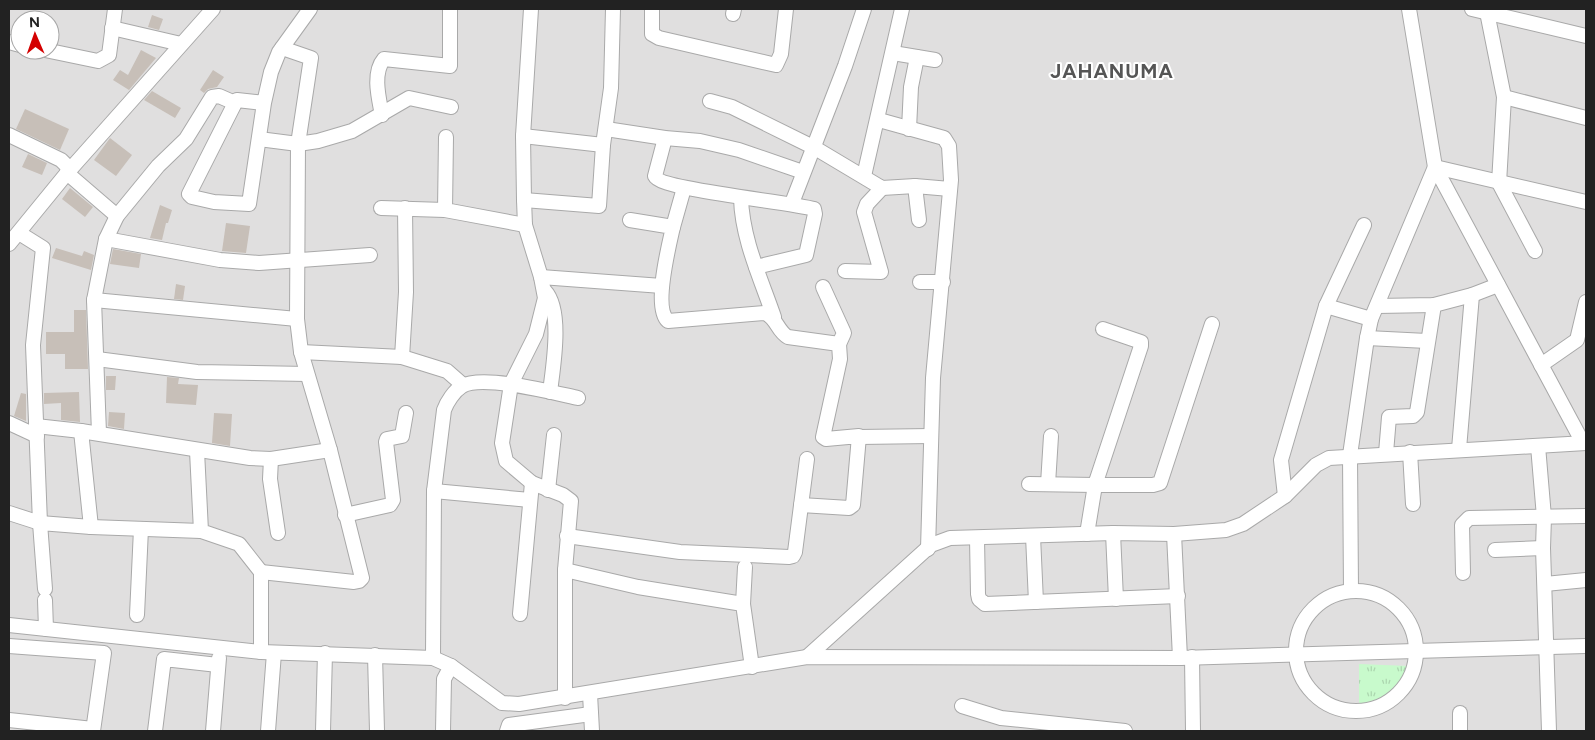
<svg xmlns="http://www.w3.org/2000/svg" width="1595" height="740" font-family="Figtree,sans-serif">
<defs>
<pattern id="park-tufts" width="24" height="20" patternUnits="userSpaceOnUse" patternTransform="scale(1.25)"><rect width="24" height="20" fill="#c8facc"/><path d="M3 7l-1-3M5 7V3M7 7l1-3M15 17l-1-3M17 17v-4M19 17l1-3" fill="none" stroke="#acd6af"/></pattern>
</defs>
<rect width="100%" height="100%" fill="#f2efe9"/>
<path fill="#e0dfdf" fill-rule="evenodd" d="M9 9H1586V731H9ZM20 20H50V50H20Z"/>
<path fill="url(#park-tufts)" d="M1359 664 1409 666C1398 694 1387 699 1359 704Z"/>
<g fill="#c7bfb8">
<path d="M152 15 163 19 159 30 148 27Z"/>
<path d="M141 50 156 58 129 90 113 80 120 70 128 75Z"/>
<path d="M213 70 224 77 217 87 208 89 204 93 200 90Z"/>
<path d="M152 91 181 108 175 118 144 100Z"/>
<path d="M25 109 69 129 60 150 16 129Z"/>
<path d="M110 138 132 155 116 176 94 160Z"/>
<path d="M28 154 47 163 42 175 22 167Z"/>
<path d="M70 188 93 207 85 217 62 199Z"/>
<path d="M160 205 172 210 168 223H166L162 240 150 238Z"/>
<path d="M226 223 250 226 246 253 222 251Z"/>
<path d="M56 248 82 256 84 251 94 255 91 270 52 258Z"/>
<path d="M113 249 141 254 139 268 110 264Z"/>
<path d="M176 284 185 286 183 300 174 299Z"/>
<path d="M74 310H86L88 369H65V354H46V332H74Z"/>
<path d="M106 376H116L115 390H106Z"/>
<path d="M167 377 179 378 178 384 198 385 196 405 166 403Z"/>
<path d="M79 392 80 422 61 420V403L44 404V393Z"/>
<path d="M21 393 26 394V421L14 416Z"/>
<path d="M109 412 125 413 124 429 108 426Z"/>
<path d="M214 413 232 414 230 446 212 443Z"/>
</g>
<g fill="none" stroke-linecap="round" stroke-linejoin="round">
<defs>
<g id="minor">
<path d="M531 9 523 136 524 200 525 225 541 277 545 298 536 334 511 384 502 443 506 461 532 483 563 495 571 501 565 570V698"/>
<path d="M652 9V34L659 38 776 65 781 54 786 9"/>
<path d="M1409 9 1435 167 1583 443"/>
<path d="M1472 9 1586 36"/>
<path d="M1487 12 1504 97 1499 183 1535 251"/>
<path d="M733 14 734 9"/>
<path d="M112 28 181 44"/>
<path d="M9 42 20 45"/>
<path d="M45 50 98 61 109 55 115 9"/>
<path d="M893 53 935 60"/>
<path d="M1504 97 1586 118"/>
<path d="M710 101 732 107 815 148 882 188 915 186 950 189"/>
<path d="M264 103 237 100 235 103 191 190 189 194 192 197 214 202 249 204 264 103 271 72 279 52 310 9"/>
<path d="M382 115C379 99 372 73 384 59L450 66V9"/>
<path d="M879 120 944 138 949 146 951 180 933 378 928 549"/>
<path d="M606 129 665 138 700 141 739 150 803 172"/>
<path d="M909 129 911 87 917 57"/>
<path d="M9 135 61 160 68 167 67 173 117 216"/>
<path d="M523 136 603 145"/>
<path d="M446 137 445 210 525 225"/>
<path d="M665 138 655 176C661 190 791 202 814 209L815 214 806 255 756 267"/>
<path d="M259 139 298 144 318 141 352 131 409 98 451 107"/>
<path d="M864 176 902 9"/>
<path d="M915 186 919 220"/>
<path d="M741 198C742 239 761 279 774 317"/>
<path d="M524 200 599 206 603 145 611 88 613 9"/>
<path d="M792 203 845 66 864 9"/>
<path d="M381 208 445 210"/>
<path d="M630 220 673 227C669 245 653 308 668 321L765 313C777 318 777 331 788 337L839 344 840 359 823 437 826 439 859 436 853 505 849 508 801 505"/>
<path d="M673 227 684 188"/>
<path d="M106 239 220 260 259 263 370 255"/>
<path d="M9 244 67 173 213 9"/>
<path d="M845 271 881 272 864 212 867 204 882 188"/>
<path d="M541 277 662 286"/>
<path d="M920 282H943"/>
<path d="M823 287 844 333 839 344"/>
<path d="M545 291C563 310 553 367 550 392"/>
<path d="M94 300 297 319"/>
<path d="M1326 306 1371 319"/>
<path d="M1377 306 1434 305 1472 295 1498 285"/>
<path d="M1367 338 1427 341"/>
<path d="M301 352 402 357 447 371 463 385"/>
<path d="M402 357 406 292 405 208"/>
<path d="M97 359 197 372 307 374"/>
<path d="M1541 365 1577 340 1586 302"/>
<path d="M9 423 37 436"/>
<path d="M36 426 81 431"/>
<path d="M99 433 94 300 106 239 117 216 158 166 186 139 212 97 219 96 235 103"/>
<path d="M859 437 931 436"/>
<path d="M1538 446 1544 517 1543 548 1549 731"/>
<path d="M1459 449 1472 295"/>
<path d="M197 451 201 531 239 544 261 572V652"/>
<path d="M1410 452 1413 504"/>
<path d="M1386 453 1389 417 1413 416 1417 412 1434 305"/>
<path d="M271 459 270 479 278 533"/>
<path d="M1029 484 1095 485 1141 346V342L1103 329"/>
<path d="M1048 484 1051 436"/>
<path d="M548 490 554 435"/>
<path d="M434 491 530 500"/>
<path d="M1285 496 1281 460 1326 306 1364 225"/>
<path d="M9 513 40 523 33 345 43 248 19 233"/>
<path d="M345 515 390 505 393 500 386 442 387 439 402 436 406 413"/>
<path d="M91 527 81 431 250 458 271 459 330 450"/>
<path d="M1113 533 1116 599"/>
<path d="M1087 534 1095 485H1153L1160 483 1212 324"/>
<path d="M1174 534 1180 658"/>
<path d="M567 536 680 552 789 557 793 556 795 552 807 459"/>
<path d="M1033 536 1036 602"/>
<path d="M977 538 978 594 979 599 985 604 1178 596"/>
<path d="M1495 550 1543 548"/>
<path d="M565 570 638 587 743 604 752 667"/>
<path d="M261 572 354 582 359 581 362 578 330 450 301 352 297 319 298 144 311 58 282 48"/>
<path d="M1463 573 1462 525 1469 518 1586 516"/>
<path d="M1545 584 1586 580"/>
<path d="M45 589 40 523 91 527 201 531"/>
<circle cx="1356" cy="651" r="60"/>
<path d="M1351 591 1350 455 1367 338 1371 319 1435 167 1586 202"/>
<path d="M45 600 46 629"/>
<path d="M743 604 745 567"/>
<path d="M520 614 532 483"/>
<path d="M137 615 141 529"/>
<path d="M9 625 261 652 433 658 451 666 502 703 519 704 807 657 1180 658 1586 646"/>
<path d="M9 646 104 653 93 731"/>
<path d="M375 655 377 731"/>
<path d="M807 657 931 545 950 538 1113 533 1174 534 1226 530 1243 524 1285 496 1316 465 1329 458 1586 443"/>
<path d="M1192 657 1193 731"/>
<path d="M433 658 434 491 444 410C447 402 454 391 462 386 483 374 555 393 578 398"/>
<path d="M590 694 592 731"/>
<path d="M962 706 1001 718 1125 731"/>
<path d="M9 720 93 729"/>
<path d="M155 731 164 659 218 665"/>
<path d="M213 731 219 658"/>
<path d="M268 731 274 653"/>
<path d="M323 731 325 653"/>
<path d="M443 731 444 679 451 666"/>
<path d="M507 731 509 725 591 714"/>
<path d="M1460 731V713"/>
</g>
</defs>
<use href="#minor" stroke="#a9a9a9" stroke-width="16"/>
<use href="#minor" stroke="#fff" stroke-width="14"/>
</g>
<g text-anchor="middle" stroke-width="4" stroke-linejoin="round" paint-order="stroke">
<g font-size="20" font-weight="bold" letter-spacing="1" fill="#555" stroke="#fff">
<text x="1112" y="78">JAHANUMA</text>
</g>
</g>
<rect width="1595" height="740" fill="none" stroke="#222222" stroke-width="20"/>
<g transform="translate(35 35) rotate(358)"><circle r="24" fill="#ffffff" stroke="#a7a7a7"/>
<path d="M0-4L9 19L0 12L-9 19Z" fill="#d40000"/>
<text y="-8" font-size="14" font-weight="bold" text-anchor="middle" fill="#222222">N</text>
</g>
</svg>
